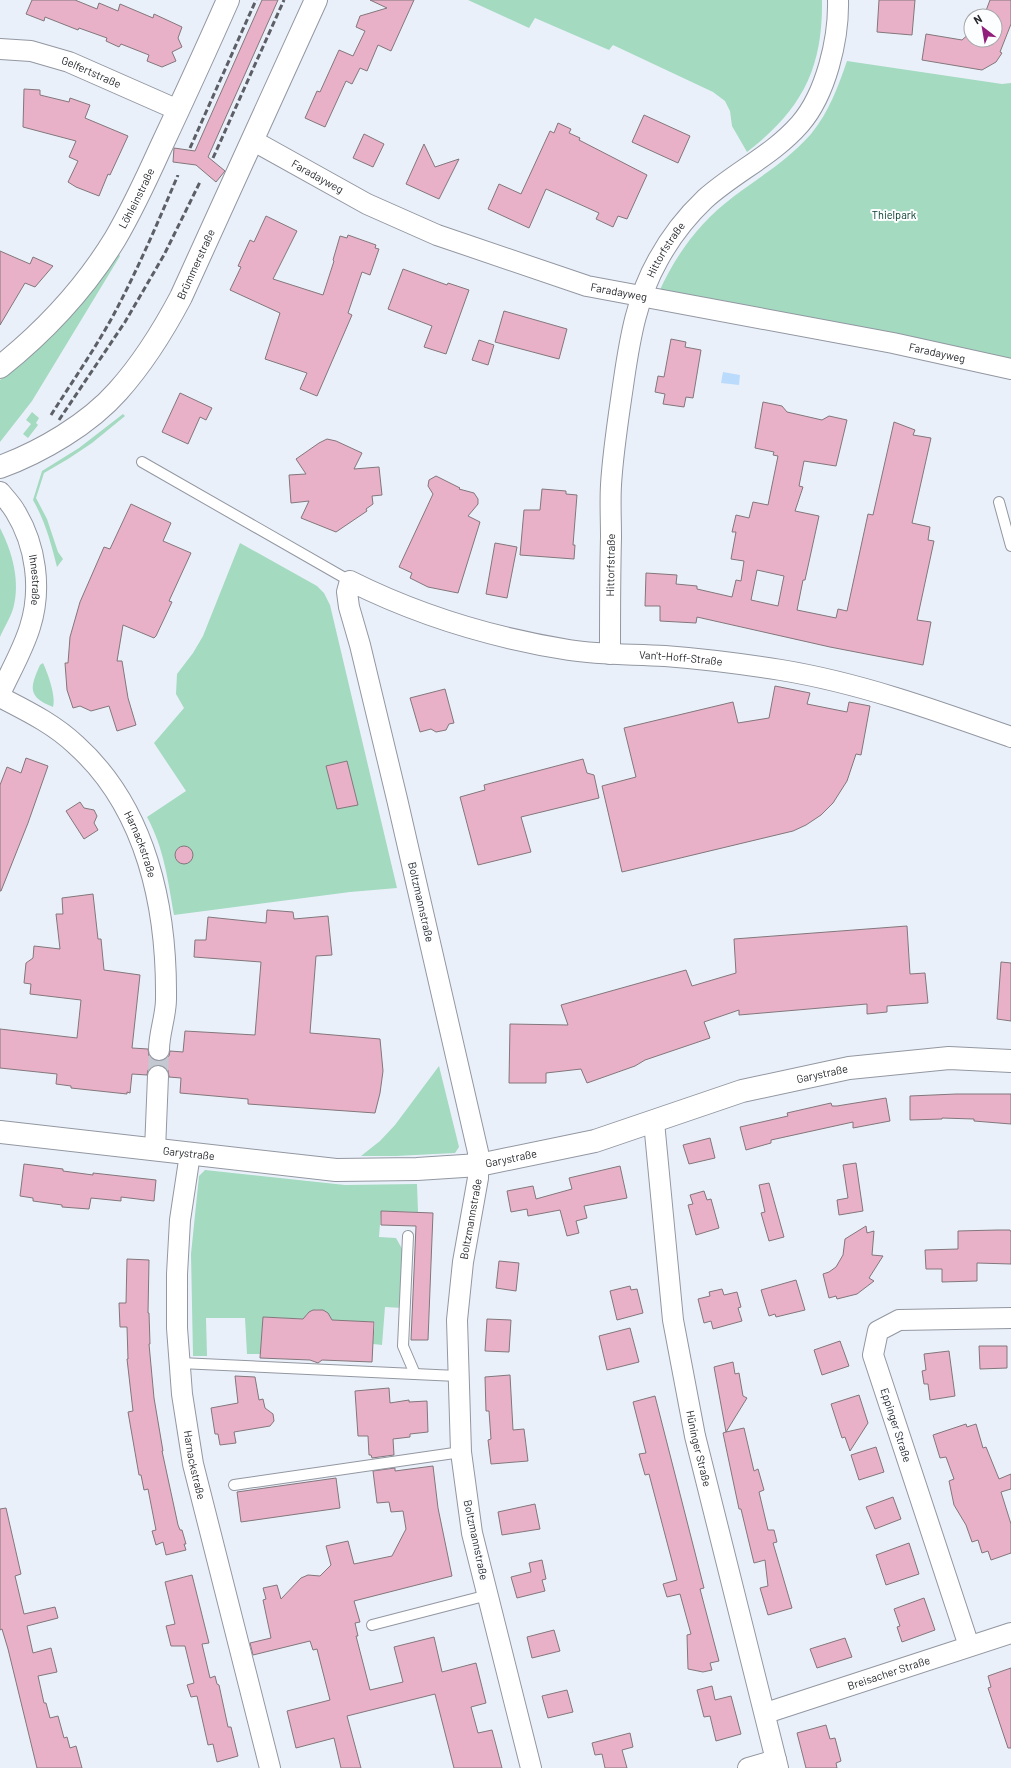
<svg xmlns="http://www.w3.org/2000/svg" width="1011" height="1768" font-family="Barlow,sans-serif">
<rect width="100%" height="100%" fill="#eaf0fa"/>
<g fill="#a3dac0">
<path d="M468 0H822C823 70 801 110 747 152L732 126 730 111 725 101 713 92 613 45 609 50 535 18 529 28Z"/>
<path d="M847 61 1002 84 1011 83V362L659 292C676 254 700 222 733 197 762 175 786 162 811 134 829 112 838 87 847 61Z"/>
<path d="M118 253 120 256 32 401 0 442V380L13 370 89 293Z"/>
<path d="M32 412 39 418 36 423 38 425 28 438 23 434 31 424 26 420Z"/>
<path d="M123 414 125 416 92 443 68 459 44 473 36 498 47 519 58 552 63 559 57 567C51 543 45 521 33 500L42 471 79 448Z"/>
<path d="M0 528C12 551 21 582 13 609 10 618 4 628 0 637Z"/>
<path d="M240 543 317 586 324 593 330 605 397 888 350 892 174 915C168 881 164 848 147 817L186 791 154 743 184 708 176 694 177 674 193 653 203 636Z"/>
<path d="M43 663C48 674 56 696 53 707 27 697 30 687 40 665Z"/>
<path d="M439 1066 459 1147 455 1153 396 1156H361L380 1141 395 1125Z"/>
<path d="M205 1170 345 1185 417 1184 418 1212 381 1211 379 1237 396 1238 405 1254 403 1308 385 1307 382 1345 373 1344 375 1322 328 1320 330 1317 328 1313C321 1309 312 1308 306 1315L307 1319 263 1317 261 1354H247L245 1318H206L207 1356H193L191 1254 199 1176Z"/>
</g>
<path fill="#badbfc" d="M723 372 740 375 739 385 721 383Z"/>
<g fill="#e9b1c8" stroke="#82777b" fill-rule="evenodd">
<path d="M32 0H75L97 9 99 3 118 11 120 4 153 18 154 14 182 27 178 38 182 47 172 52 176 61 162 67 147 61 149 55 121 44 119 47 106 41 107 38 79 28 78 30 45 17 44 21 26 14Z"/>
<path d="M262 0H278L208 157 225 171 216 182 196 165 173 162 174 148 195 151Z"/>
<path d="M370 0H414L391 51 378 45 367 71 360 68 352 84 346 81 325 127 305 118 317 91 320 92 339 50 353 56 365 31 356 27 360 16 387 8Z"/>
<path d="M879 0H915L912 35 877 32Z"/>
<path d="M990 0H1011V24L1000 52 1002 53 996 62 982 70 922 60 926 34 962 40 971 32V40H995V16H984Z"/>
<path d="M24 89 40 90V95L69 102 70 98 90 105 85 118 128 136 110 175 108 174 99 196 76 187 68 182 78 161 69 157 76 141 23 127Z"/>
<path d="M644 115 690 136 678 163 632 142Z"/>
<path d="M558 123 571 129 569 133 580 138 579 140 647 175 627 219 618 216 613 227 596 219 599 213 546 189 529 228 488 209 499 184 521 194 550 131 554 133Z"/>
<path d="M364 134 384 144 373 167 353 158Z"/>
<path d="M424 144 435 167 459 159 439 199 406 184Z"/>
<path d="M266 216 297 231 273 279 323 295 334 261 333 260 340 236 347 238 348 235 376 245 375 248 379 249 370 275 362 272 348 313 352 315 317 396 300 389 307 373 265 359 280 313 230 290 241 267 238 266 250 240 254 242Z"/>
<path d="M0 251 30 264 33 257 53 266 35 287 25 283 0 325Z"/>
<path d="M403 269 447 285 448 283 469 290 446 354 424 347 432 326 388 309Z"/>
<path d="M504 311 567 329 559 359 495 342Z"/>
<path d="M671 339 686 342 685 347 701 350 693 398 686 397 684 407 663 404 665 394 655 392 658 376 664 377Z"/>
<path d="M479 340 494 345 488 365 472 360Z"/>
<path d="M180 393 212 408 206 420 200 417 188 444 162 432Z"/>
<path d="M763 402 782 406 787 412 822 420 829 416 847 420 836 466 804 461 799 486 803 487 795 511 819 516 805 580H803L797 610 836 618 838 609 847 611 868 514 873 515 894 422 915 430 913 435 931 438 912 523 930 527 928 540 934 541 917 620 931 622 923 665 830 647 697 617 696 623 660 621V606H645L646 573 677 575 676 584 697 586V589L732 597 736 580 741 581 744 561 731 559 736 532H732L736 515 749 518 753 502 768 505 778 456 773 455 774 452 755 448ZM757 570 784 576 778 606 751 600Z"/>
<path d="M327 439 336 441 362 453 354 469 379 467 382 495 372 496 373 504 366 509 367 511 336 532 301 518 309 501 291 503 289 475 306 474 296 459 319 443Z"/>
<path d="M436 476 460 488 459 489 474 493 478 499V504L468 516 480 522 458 593 428 587 410 578 412 573 399 567 433 494 428 486 429 480Z"/>
<path d="M542 489 566 491V494L577 495 573 545H575L574 559 520 555 524 510H540Z"/>
<path d="M131 504 171 523 163 541 191 553 169 601 172 602 156 636 154 638 123 625 117 661H122L128 698 136 725 117 731 109 706 91 711 80 706 73 708 67 690 65 663H68L70 637 80 602 104 547 110 549Z"/>
<path d="M495 543 517 547 507 598 486 594Z"/>
<path d="M775 686 810 693 807 704 847 712 849 702 870 706 861 755 856 754 847 781 833 803 821 815 806 825 793 831 622 872 602 786 636 777 624 728 733 702 738 723 769 718Z"/>
<path d="M445 689 454 723 449 724 446 730 436 732 431 729 420 732 410 698Z"/>
<path d="M26 758 48 766 28 823 1 891H0V785L7 767 21 773Z"/>
<path d="M583 759 587 773 594 775 599 798 521 817 531 852 478 865 460 797 485 790 484 785Z"/>
<path d="M347 761 358 805 337 809 326 766Z"/>
<path d="M80 802 84 808 94 810 97 816 94 823 98 830 84 839 66 811Z"/>
<circle cx="184" cy="855" r="9"/>
<path d="M93 894 98 939H101L104 970 140 975 132 1048 148 1049 149 1056 153 1060 158 1061 165 1060 169 1056 170 1051 183 1052 185 1031 255 1035 261 962 194 957 195 940H206L208 917 266 923 267 910 293 912 294 919 328 916 332 955 316 956 310 1033 380 1039 383 1071 380 1093 375 1113 248 1104V1099L180 1093 181 1078 169 1077 168 1070 164 1067 159 1065 152 1066 148 1070 147 1075 132 1074 130 1093 127 1092V1094L71 1088V1086L56 1084 57 1074 0 1068V1029L77 1038 81 1000 30 994 31 984 24 983 26 963 33 958 34 946 60 949 56 914H63L62 898Z"/>
<path d="M907 926 910 974 925 973 928 1003 887 1006V1012L867 1014V1004L739 1015V1010L704 1022 710 1038 645 1060 635 1066 587 1083 581 1069 546 1073V1083H509L510 1024 568 1025 561 1005 686 970 692 986 736 973 734 939Z"/>
<path d="M1001 962 1011 963V1021L997 1019Z"/>
<path d="M956 1094H1011V1124L974 1121V1119L942 1118V1119L910 1120V1096Z"/>
<path d="M886 1098 890 1121 853 1128V1122L771 1140V1143L746 1150 740 1127 788 1116 787 1113 831 1103 832 1106H837Z"/>
<path d="M710 1138 715 1158 689 1164 683 1145Z"/>
<path d="M856 1163 863 1211 839 1215 837 1200 848 1198 843 1165Z"/>
<path d="M24 1164 63 1169V1171L93 1175V1173L156 1180 154 1201 121 1197V1201L91 1198 89 1209 62 1207V1205L33 1201V1198L20 1196Z"/>
<path d="M620 1166 627 1198 584 1206 587 1218 576 1221 579 1233 567 1236 560 1210 528 1216 527 1209 511 1212 507 1191 533 1186 536 1199 572 1189 569 1178Z"/>
<path d="M769 1183 784 1237 769 1241 761 1213 765 1212 759 1185Z"/>
<path d="M704 1191 707 1200 711 1199 719 1228 696 1235 688 1205 693 1204 690 1195Z"/>
<path d="M381 1211 433 1213 428 1340H411L416 1226 381 1225Z"/>
<path d="M866 1226 867 1233 874 1231 872 1255 883 1256 869 1278 874 1281 857 1294 837 1299 836 1296 829 1298 823 1274 829 1272 836 1267 843 1255 845 1239Z"/>
<path d="M997 1230H1010L1011 1232V1264L977 1263V1281L942 1282V1269H926L925 1250 958 1249V1231Z"/>
<path d="M127 1259 149 1260 148 1313H149L150 1344H149L154 1398 163 1451H162L178 1525 180 1530H182L186 1544H184L186 1550 166 1555 163 1542 156 1545 152 1531 156 1530 148 1489 144 1490 141 1475H139L128 1412 133 1411 127 1359H128L127 1327H120L119 1303H126Z"/>
<path d="M499 1261 519 1263 516 1291 496 1288Z"/>
<path d="M796 1280 805 1310 776 1317 775 1314 769 1316 761 1290Z"/>
<path d="M630 1286 631 1290 637 1289 643 1313 617 1320 610 1291Z"/>
<path d="M722 1289 724 1295 737 1292 741 1307 738 1308 742 1321 713 1329 711 1321 704 1323 698 1299 710 1296 709 1292Z"/>
<path d="M313 1310H323L328 1313 332 1320 374 1322 372 1362 322 1360 318 1363 310 1360 260 1358 263 1317 303 1319 309 1312Z"/>
<path d="M487 1319 511 1320 509 1352 485 1351Z"/>
<path d="M630 1328 639 1362 607 1370 599 1336Z"/>
<path d="M840 1341 849 1366 822 1375 814 1350Z"/>
<path d="M979 1346H1007V1368L980 1369Z"/>
<path d="M949 1351 955 1396 930 1400 928 1384H924L922 1371 926 1370 924 1354Z"/>
<path d="M733 1362 735 1374 739 1373 743 1396 747 1398 726 1432 744 1428 754 1471 758 1469 764 1490 759 1492 768 1530H774L777 1542 773 1543 792 1608 768 1615 760 1588 768 1586 765 1560 754 1563 741 1509H739L723 1433 726 1432 714 1367Z"/>
<path d="M510 1375 513 1430 524 1429 528 1461 491 1464 488 1440 491 1439 489 1411H486L485 1377Z"/>
<path d="M235 1376 255 1377 259 1400 263 1399 265 1408 273 1414 274 1421 270 1426 234 1432 236 1443 220 1445 218 1434H215L211 1408 238 1403Z"/>
<path d="M389 1388 390 1403 409 1400V1402L427 1401 428 1432 410 1434V1437L393 1439 394 1455 372 1458 371 1455H369L368 1436H358L355 1391Z"/>
<path d="M859 1395 868 1423 850 1451 845 1437 842 1438 831 1404Z"/>
<path d="M655 1396 704 1588 700 1589 719 1661 710 1663 712 1670 703 1672 688 1669 687 1635 691 1634 680 1594 667 1597 663 1584 677 1580 649 1474 645 1475 639 1454 646 1453 633 1402Z"/>
<path d="M966 1424 967 1427 976 1424 983 1448 986 1447 999 1479 1011 1474V1489L1001 1492 1011 1524V1553L991 1560 988 1551 982 1553 978 1540 972 1542 966 1525 954 1505 949 1481 954 1479 946 1457 940 1458 933 1435Z"/>
<path d="M876 1447 884 1472 859 1480 851 1455Z"/>
<path d="M433 1466 438 1508 452 1576 354 1601 360 1622 355 1623 358 1636H356L370 1690 403 1682 394 1647 434 1637 442 1672 476 1663 486 1703 471 1707 478 1733 492 1730 502 1768H454L435 1694 347 1716 361 1768H341L334 1738 296 1748 287 1711 330 1700 317 1649 313 1650 310 1641 253 1655 250 1643 271 1638 263 1600 266 1599 263 1588 277 1585 281 1599 301 1578 308 1575 320 1576 331 1565 326 1546 330 1545 348 1541 354 1564 392 1556 406 1529 403 1511 391 1512 389 1502 377 1503 373 1471 395 1468V1471Z"/>
<path d="M336 1478 340 1508 241 1522 237 1492Z"/>
<path d="M893 1497 901 1519 875 1529 866 1507Z"/>
<path d="M535 1504 540 1529 502 1535 498 1512Z"/>
<path d="M6 1508 21 1574 15 1576 24 1614 55 1607 58 1618 27 1626 33 1653 51 1648 57 1672 38 1676 44 1703H46L50 1718 58 1716 64 1738 67 1737 70 1748 76 1746 82 1768H37L8 1649 2 1629 0 1630V1509Z"/>
<path d="M909 1543 919 1574 886 1585 876 1555Z"/>
<path d="M542 1560 546 1579 542 1580 545 1591 517 1598 511 1577 531 1572 529 1563Z"/>
<path d="M192 1575 209 1643 202 1644 210 1678 215 1676 217 1684 219 1685 228 1727H231L238 1756 217 1762 213 1744 208 1745 197 1696 191 1697 187 1685 194 1683 185 1646H171L166 1626 175 1624 165 1582Z"/>
<path d="M924 1598 935 1630 902 1642 897 1627 900 1626 894 1609Z"/>
<path d="M554 1630 560 1651 532 1658 527 1637Z"/>
<path d="M845 1638 852 1657 817 1668 810 1649Z"/>
<path d="M1011 1668V1748H1008L988 1688 991 1687 988 1676Z"/>
<path d="M712 1686 715 1700 731 1696 741 1734 716 1741 710 1716 704 1717 697 1690Z"/>
<path d="M567 1690 573 1712 548 1718 542 1696Z"/>
<path d="M826 1725 830 1739 835 1738 841 1761 836 1763 837 1768H806L797 1733Z"/>
<path d="M630 1733 633 1747 622 1750 627 1768H605L602 1754 595 1755 592 1743Z"/>
</g>
<g fill="none" stroke-linecap="round" stroke-linejoin="round">
<path stroke="#c3c8d1" stroke-width="20" stroke-dasharray="20 10" stroke-linecap="butt" d="M158 1076 159 1050"/>
<defs>
<g id="service">
<path d="M142 462 350 581"/>
<path d="M999 502 1011 546"/>
<path d="M408 1236 403 1346 415 1374"/>
<path d="M180 1363 457 1376"/>
<path d="M234 1485 461 1452"/>
<path d="M372 1625 488 1595"/>
</g>
<g id="minor">
<path id="s1" d="M0 49 31 51 69 62 178 110"/>
<path id="s2" d="M252 140 367 204 437 235 587 286 893 343 1011 369"/>
<path id="s3" d="M0 492C5 498 11 504 15 511 36 545 42 589 30 627 23 650 10 672 0 694"/>
<path id="s4" d="M610 654C610 615 610 576 611 537 611 520 610 502 611 485 613 450 619 414 624 379 630 338 637 297 658 260 670 238 686 217 705 199 735 172 773 155 800 124 826 94 839 39 838 0"/>
<path id="s5" d="M0 697C27 711 54 724 76 745 147 809 167 908 166 999 166 1016 159 1033 159 1050"/>
<path id="s6" d="M654 1122 673 1320 695 1436 778 1768"/>
<path d="M155 1150 158 1076"/>
<path id="s7" d="M190 1154 180 1220 177 1274V1328L182 1394 193 1464 270 1768"/>
<path d="M969 1646 873 1355 878 1331 899 1320 1011 1318"/>
<path id="s8" d="M766 1713 1011 1633"/>
<path id="s9" d="M531 1768 472 1533 461 1452 457 1320 463 1262 478 1178V1152L397 799 360 645 349 607 347 592 350 581C418 615 494 638 569 650 601 655 633 654 665 656 704 659 743 664 781 670 860 683 935 710 1011 737"/>
<path d="M748 1768 776 1760"/>
</g>
<g id="tertiary">
<path id="s10" d="M0 1132 336 1170 417 1169 479 1165 595 1141 742 1091 849 1068 949 1058 1011 1061"/>
</g>
<g id="secondary">
<path id="s11" d="M0 367C45 331 85 288 115 239 132 210 146 180 160 149 183 100 206 50 228 0"/>
<path id="s12" d="M0 467C41 452 89 424 118 391 143 363 163 331 181 297L316 0"/>
</g>
</defs>
<use href="#service" stroke="#9297a1" stroke-width="12"/>
<use href="#minor" stroke="#9297a1" stroke-width="22"/>
<use href="#tertiary" stroke="#9297a1" stroke-width="24"/>
<use href="#secondary" stroke="#9297a1" stroke-width="24"/>
<use href="#service" stroke="#fff" stroke-width="10"/>
<use href="#minor" stroke="#fff" stroke-width="20"/>
<use href="#tertiary" stroke="#fff" stroke-width="22"/>
<use href="#secondary" stroke="#fff" stroke-width="22"/>
<g stroke="#5c5f65" stroke-width="3" stroke-dasharray="6 3" stroke-linecap="butt">
<path d="M190 148 256 0"/>
<path d="M213 158 284 0"/>
<path d="M51 415C72 382 95 349 114 314 138 269 158 222 178 175"/>
<path d="M59 420 125 322 164 255 200 182"/>
</g>
</g>
<g text-anchor="middle" stroke-width="4" stroke-linejoin="round" paint-order="stroke">
<g font-size="11" fill="#26282c" stroke="#fcfdff">
<text dy="4" stroke="none"><textPath href="#s1" startOffset="95">Gelfertstraße</textPath></text>
<text dy="4" stroke="none"><textPath href="#s2" startOffset="75">Faradayweg</textPath></text>
<text dy="4" stroke="none"><textPath href="#s11" startOffset="219">Löhleinstraße</textPath></text>
<text dy="4" stroke="none"><textPath href="#s4" startOffset="413">Hittorfstraße</textPath></text>
<text dy="4" stroke="none"><textPath href="#s12" startOffset="291">Brümmerstraße</textPath></text>
<text dy="4" stroke="none"><textPath href="#s2" startOffset="399">Faradayweg</textPath></text>
<text dy="4" stroke="none"><textPath href="#s2" startOffset="723">Faradayweg</textPath></text>
<text dy="4" stroke="none"><textPath href="#s4" startOffset="89">Hittorfstraße</textPath></text>
<text dy="4" stroke="none"><textPath href="#s3" startOffset="97">Ihnestraße</textPath></text>
<text dy="4" stroke="none"><textPath href="#s9" startOffset="1555">Van't-Hoff-Straße</textPath></text>
<text dy="4" stroke="none"><textPath href="#s5" startOffset="210">Harnackstraße</textPath></text>
<text transform="translate(421 902) rotate(77)" y="4">Boltzmannstraße</text>
<text dy="4" stroke="none"><textPath href="#s10" startOffset="837">Garystraße</textPath></text>
<text dy="4" stroke="none"><textPath href="#s10" startOffset="190">Garystraße</textPath></text>
<text dy="4" stroke="none"><textPath href="#s10" startOffset="514">Garystraße</textPath></text>
<text dy="4" stroke="none"><textPath href="#s9" startOffset="558">Boltzmannstraße</textPath></text>
<text transform="translate(896 1425) rotate(72)" y="4">Eppinger Straße</text>
<text dy="4" stroke="none"><textPath href="#s6" startOffset="330">Hüninger Straße</textPath></text>
<text dy="4" stroke="none"><textPath href="#s7" startOffset="313">Harnackstraße</textPath></text>
<text transform="translate(476 1540) rotate(78)" y="4">Boltzmannstraße</text>
<text dy="4" stroke="none"><textPath href="#s8" startOffset="129">Breisacher Straße</textPath></text>
</g>
<g font-size="11" fill="#023725" stroke="#fcfdff">
<text x="894" y="219">Thielpark</text>
</g>
</g>
<g transform="translate(983 28) rotate(329)"><circle r="19" fill="#fcfdff" stroke="#a6a8ab"/>
<path d="M0-3L7 15L0 10L-7 15Z" fill="#921e7c"/>
<text y="-6" font-size="11" font-weight="bold" text-anchor="middle" fill="#26282c">N</text>
</g>
</svg>
